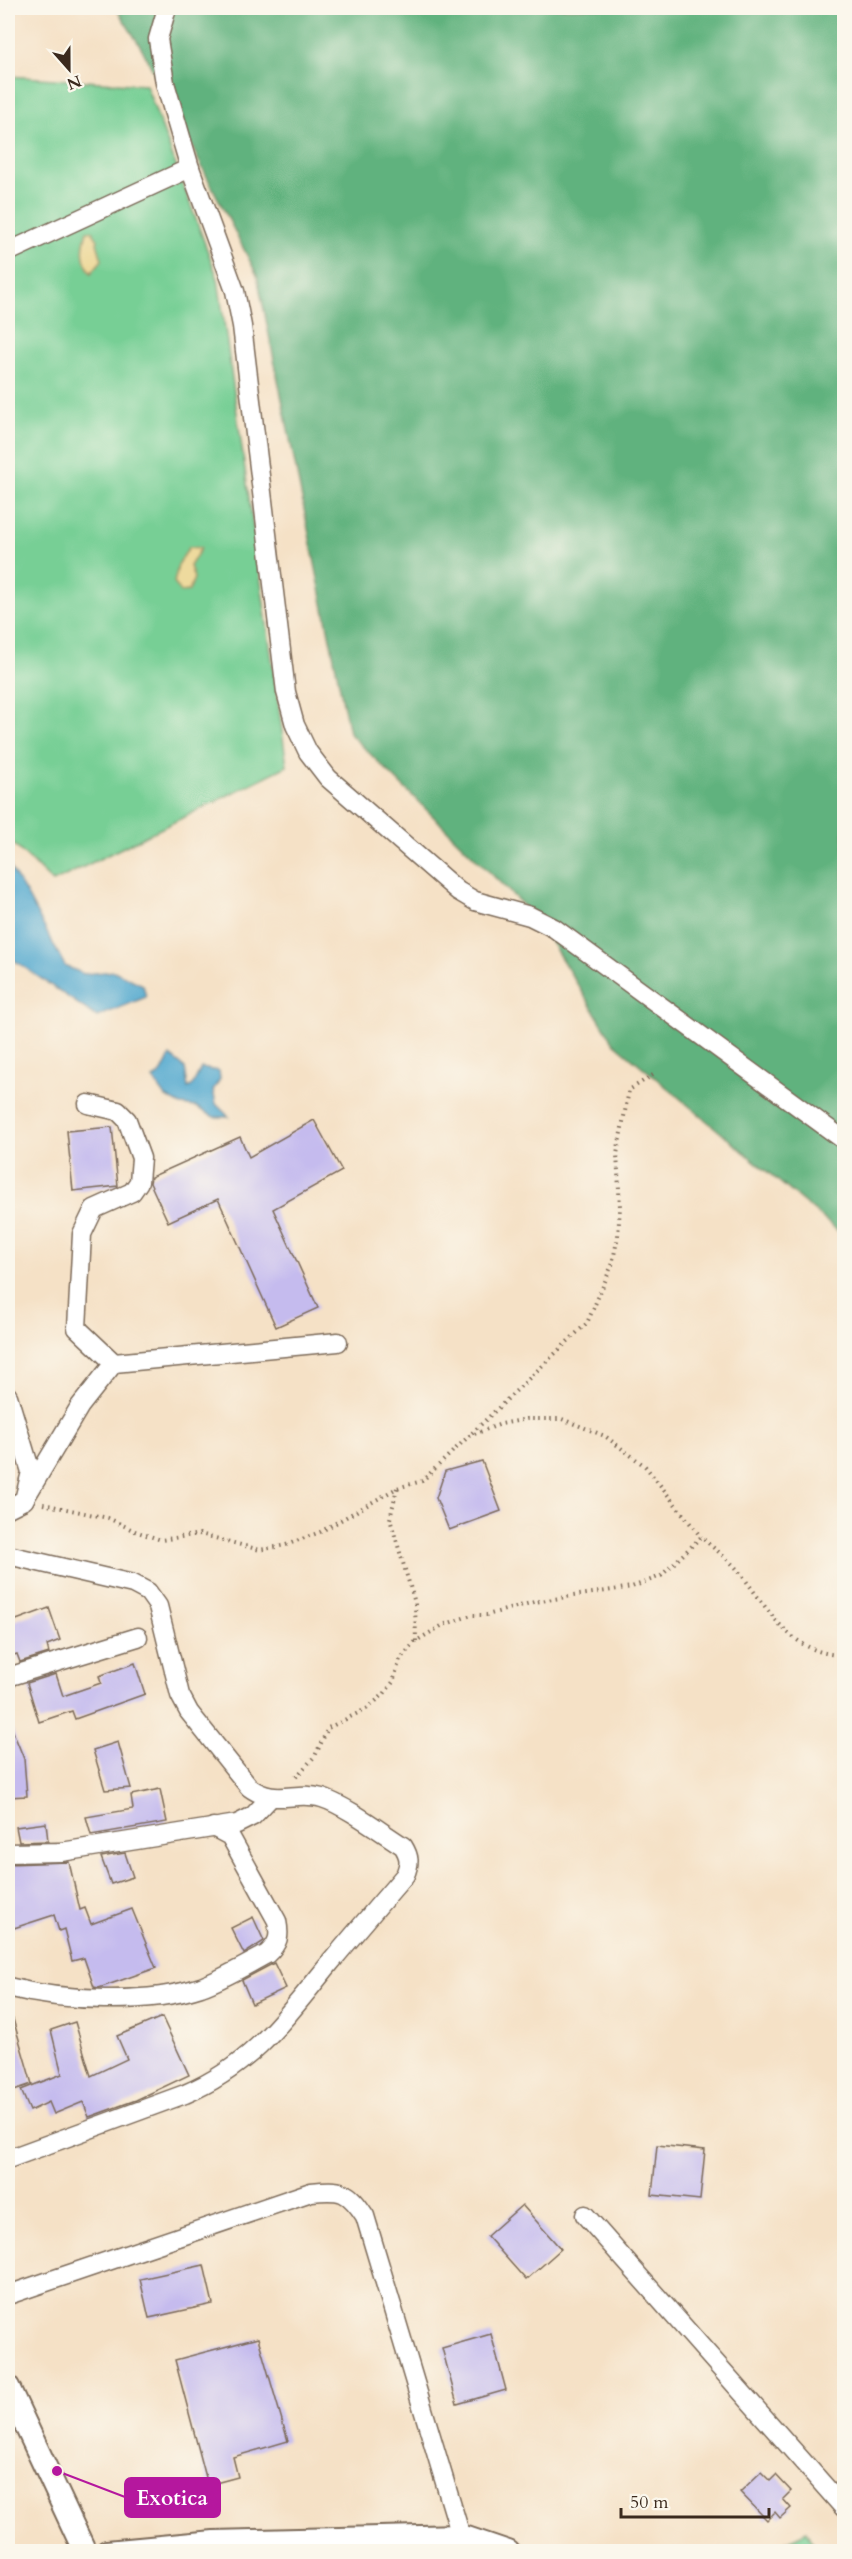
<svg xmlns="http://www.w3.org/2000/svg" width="852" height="2559" font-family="Cardo,serif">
<rect width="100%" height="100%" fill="#fbf7ec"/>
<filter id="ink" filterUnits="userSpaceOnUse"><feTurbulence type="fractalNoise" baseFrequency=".0167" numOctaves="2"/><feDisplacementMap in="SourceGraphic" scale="12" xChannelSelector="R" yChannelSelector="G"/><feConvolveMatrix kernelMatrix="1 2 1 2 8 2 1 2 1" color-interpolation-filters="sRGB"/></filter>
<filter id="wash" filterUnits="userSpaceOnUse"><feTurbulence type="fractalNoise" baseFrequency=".008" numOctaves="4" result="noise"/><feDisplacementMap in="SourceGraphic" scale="24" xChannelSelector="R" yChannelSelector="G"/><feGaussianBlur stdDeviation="1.35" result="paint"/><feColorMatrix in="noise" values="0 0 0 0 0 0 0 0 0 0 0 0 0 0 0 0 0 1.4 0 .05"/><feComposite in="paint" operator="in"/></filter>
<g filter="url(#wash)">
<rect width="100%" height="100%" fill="#f5e1c6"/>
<g fill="#77cf95" stroke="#597c5a" stroke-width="1.5">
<path d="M8 76 146 85 218 279 287 766 53 882 8 839Z"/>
<path d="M807 2531 817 2551H766Z"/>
</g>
<path fill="#61b27e" stroke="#4e6e4e" stroke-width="1.5" d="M116 8H844V1236L614 1043 536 918 349 733 257 275 141 47Z"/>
<g fill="#eeda9e" stroke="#94825e" stroke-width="1.5">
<path d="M87 231H92L98 240 97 243 102 260 91 273C81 258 82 248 87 231Z"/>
<path d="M189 547 201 548 190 566 194 578 189 591 181 592 174 583 178 565Z"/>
</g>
<g fill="#53a9cf" stroke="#476a76" stroke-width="1.5">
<path d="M8 864 26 893 65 966 84 974 114 971 143 985 146 997 97 1017 11 958 8 949Z"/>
<path d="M170 1056 185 1068 188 1088 192 1086 201 1068 219 1071 220 1079 213 1090 216 1104 229 1117H214L196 1107 181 1105 166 1097 153 1079 162 1072Z"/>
</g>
<g id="blocks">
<g fill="#c5bbee">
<path d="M314 1120 342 1171 273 1209 318 1308 276 1327 218 1199 168 1222 150 1183 151 1177 240 1137 249 1157Z"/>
<path d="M112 1127 118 1186 73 1191 67 1131Z"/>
<path d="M482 1461 501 1511 449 1530 436 1498 445 1471Z"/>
<path d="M49 1608 60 1640 47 1645 49 1653 20 1662 17 1654 8 1657V1623Z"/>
<path d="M135 1663 145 1694 75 1719 72 1711 39 1722 27 1683 56 1674 63 1696 101 1683 99 1676Z"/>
<path d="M8 1719 24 1759 27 1796 8 1797Z"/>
<path d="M118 1742 131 1788 105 1790 93 1750Z"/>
<path d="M160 1789 167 1822 91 1835 86 1817 133 1809 131 1795Z"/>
<path d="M46 1823 48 1841 19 1842 16 1827Z"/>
<path d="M125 1853 133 1877 111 1884 101 1857Z"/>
<path d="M69 1862 80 1910 85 1908 91 1924 132 1909 156 1968 99 1988 94 1987 84 1958 72 1961 64 1929 59 1931 54 1915 14 1928 8 1909V1864Z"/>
<path d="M253 1917 264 1941 244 1954 231 1928Z"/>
<path d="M274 1963 286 1988 252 2004 242 1980Z"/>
<path d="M162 2017 189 2075 136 2100 89 2117 83 2102 54 2114 49 2102 30 2111 21 2090 62 2074 51 2030 75 2022 91 2076 127 2059 117 2036Z"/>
<path d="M13 2019 32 2084 11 2091 8 2080V2020Z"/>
<path d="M657 2145 705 2150 700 2200 652 2195Z"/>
<path d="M522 2205 561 2249 526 2280 487 2236Z"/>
<path d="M204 2265 213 2304 149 2318 140 2279Z"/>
<path d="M491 2334 506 2390 457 2404 442 2348Z"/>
<path d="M258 2338 288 2441 233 2457 238 2477 208 2485 175 2360Z"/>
<path d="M761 2472 770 2481 776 2475 791 2491 783 2499 791 2508 780 2518 775 2512 767 2520 740 2492Z"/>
</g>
</g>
</g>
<g filter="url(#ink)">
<use href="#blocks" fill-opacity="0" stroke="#7c6a59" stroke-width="1.5"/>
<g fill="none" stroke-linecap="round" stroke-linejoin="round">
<defs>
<g id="minor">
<path d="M167 8 158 39 165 83 190 168 235 291 242 326 286 692 295 725 308 752 328 778 458 891 475 901 530 916 554 928 844 1140"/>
<path d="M8 252 190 168"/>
<path d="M88 1104 118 1111 127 1120 141 1158 139 1182 132 1192 94 1209 82 1234 77 1328 114 1363"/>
<path d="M8 1396 31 1472 24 1500 8 1508"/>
<path d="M24 1500 80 1406 114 1363 338 1342"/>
<path d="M8 1555 133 1584 148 1592 158 1606 180 1695 189 1712 249 1787C276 1807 294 1790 322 1798 345 1805 381 1832 403 1846 410 1857 410 1863 405 1875 380 1904 355 1933 330 1963 286 2017 252 2066 185 2094L8 2159"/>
<path d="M8 1677 138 1637"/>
<path d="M8 1853 61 1852 237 1824 253 1816 270 1798"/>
<path d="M8 1987C62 2001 147 2005 201 1987 223 1979 246 1965 267 1954 279 1943 280 1936 277 1921L230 1836 213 1827"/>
<path d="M585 2215 844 2508"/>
<path d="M8 2295 311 2192C341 2189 348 2190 365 2216L461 2536"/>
</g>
<g id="tertiary">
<path d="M8 2387 85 2552"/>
<path d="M107 2552 214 2542 461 2536 508 2552"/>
</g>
</defs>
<use href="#minor" stroke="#7c6a59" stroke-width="21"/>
<use href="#tertiary" stroke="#7c6a59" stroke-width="26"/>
<g stroke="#7c6a59" stroke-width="4" stroke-dasharray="1.5 4.5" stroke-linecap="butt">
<path d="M472 1433 587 1323 612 1265 618 1236 620 1207 617 1154 629 1090 653 1075"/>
<path d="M397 1488 390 1519 415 1603 416 1641"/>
<path d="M43 1504 108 1518 135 1531 161 1540 200 1534 260 1550 286 1545 320 1532 397 1488 422 1481 469 1436 501 1424 527 1419H562L605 1436 645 1466 701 1537"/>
<path d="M296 1777 315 1756 328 1728 368 1708 384 1694 393 1682 400 1659 416 1641 443 1625 472 1615H487L534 1602 632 1587 661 1576 701 1537C712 1547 726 1557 736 1568 767 1605 788 1655 844 1655"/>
</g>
<use href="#minor" stroke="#fff" stroke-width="18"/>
<use href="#tertiary" stroke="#fff" stroke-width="22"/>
</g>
</g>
<path fill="none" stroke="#b5179e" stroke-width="2" d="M57 2471L125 2497"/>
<circle fill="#b5179e" stroke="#fbf7ec" stroke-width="2" cx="57" cy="2471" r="6"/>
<rect fill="#b5179e" stroke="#b5179e" stroke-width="2" x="125" y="2478" width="95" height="39" rx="6"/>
<g font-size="21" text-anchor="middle" font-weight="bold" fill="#fff">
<text x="172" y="2505">Exotica</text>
</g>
<rect width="852" height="2559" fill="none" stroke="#fbf7ec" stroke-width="30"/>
<g transform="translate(69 69) rotate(159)" stroke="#fbf7ec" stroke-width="4.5" paint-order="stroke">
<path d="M0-4.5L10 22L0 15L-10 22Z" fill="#3b2a1e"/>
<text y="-9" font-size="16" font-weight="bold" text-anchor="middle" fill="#3b2a1e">N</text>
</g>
<path d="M621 2508v9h148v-9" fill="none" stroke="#3b2a1e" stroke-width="3"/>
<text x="630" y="2508" font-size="18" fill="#3b2a1e" stroke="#fbf7ec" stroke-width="4.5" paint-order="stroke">50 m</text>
</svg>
